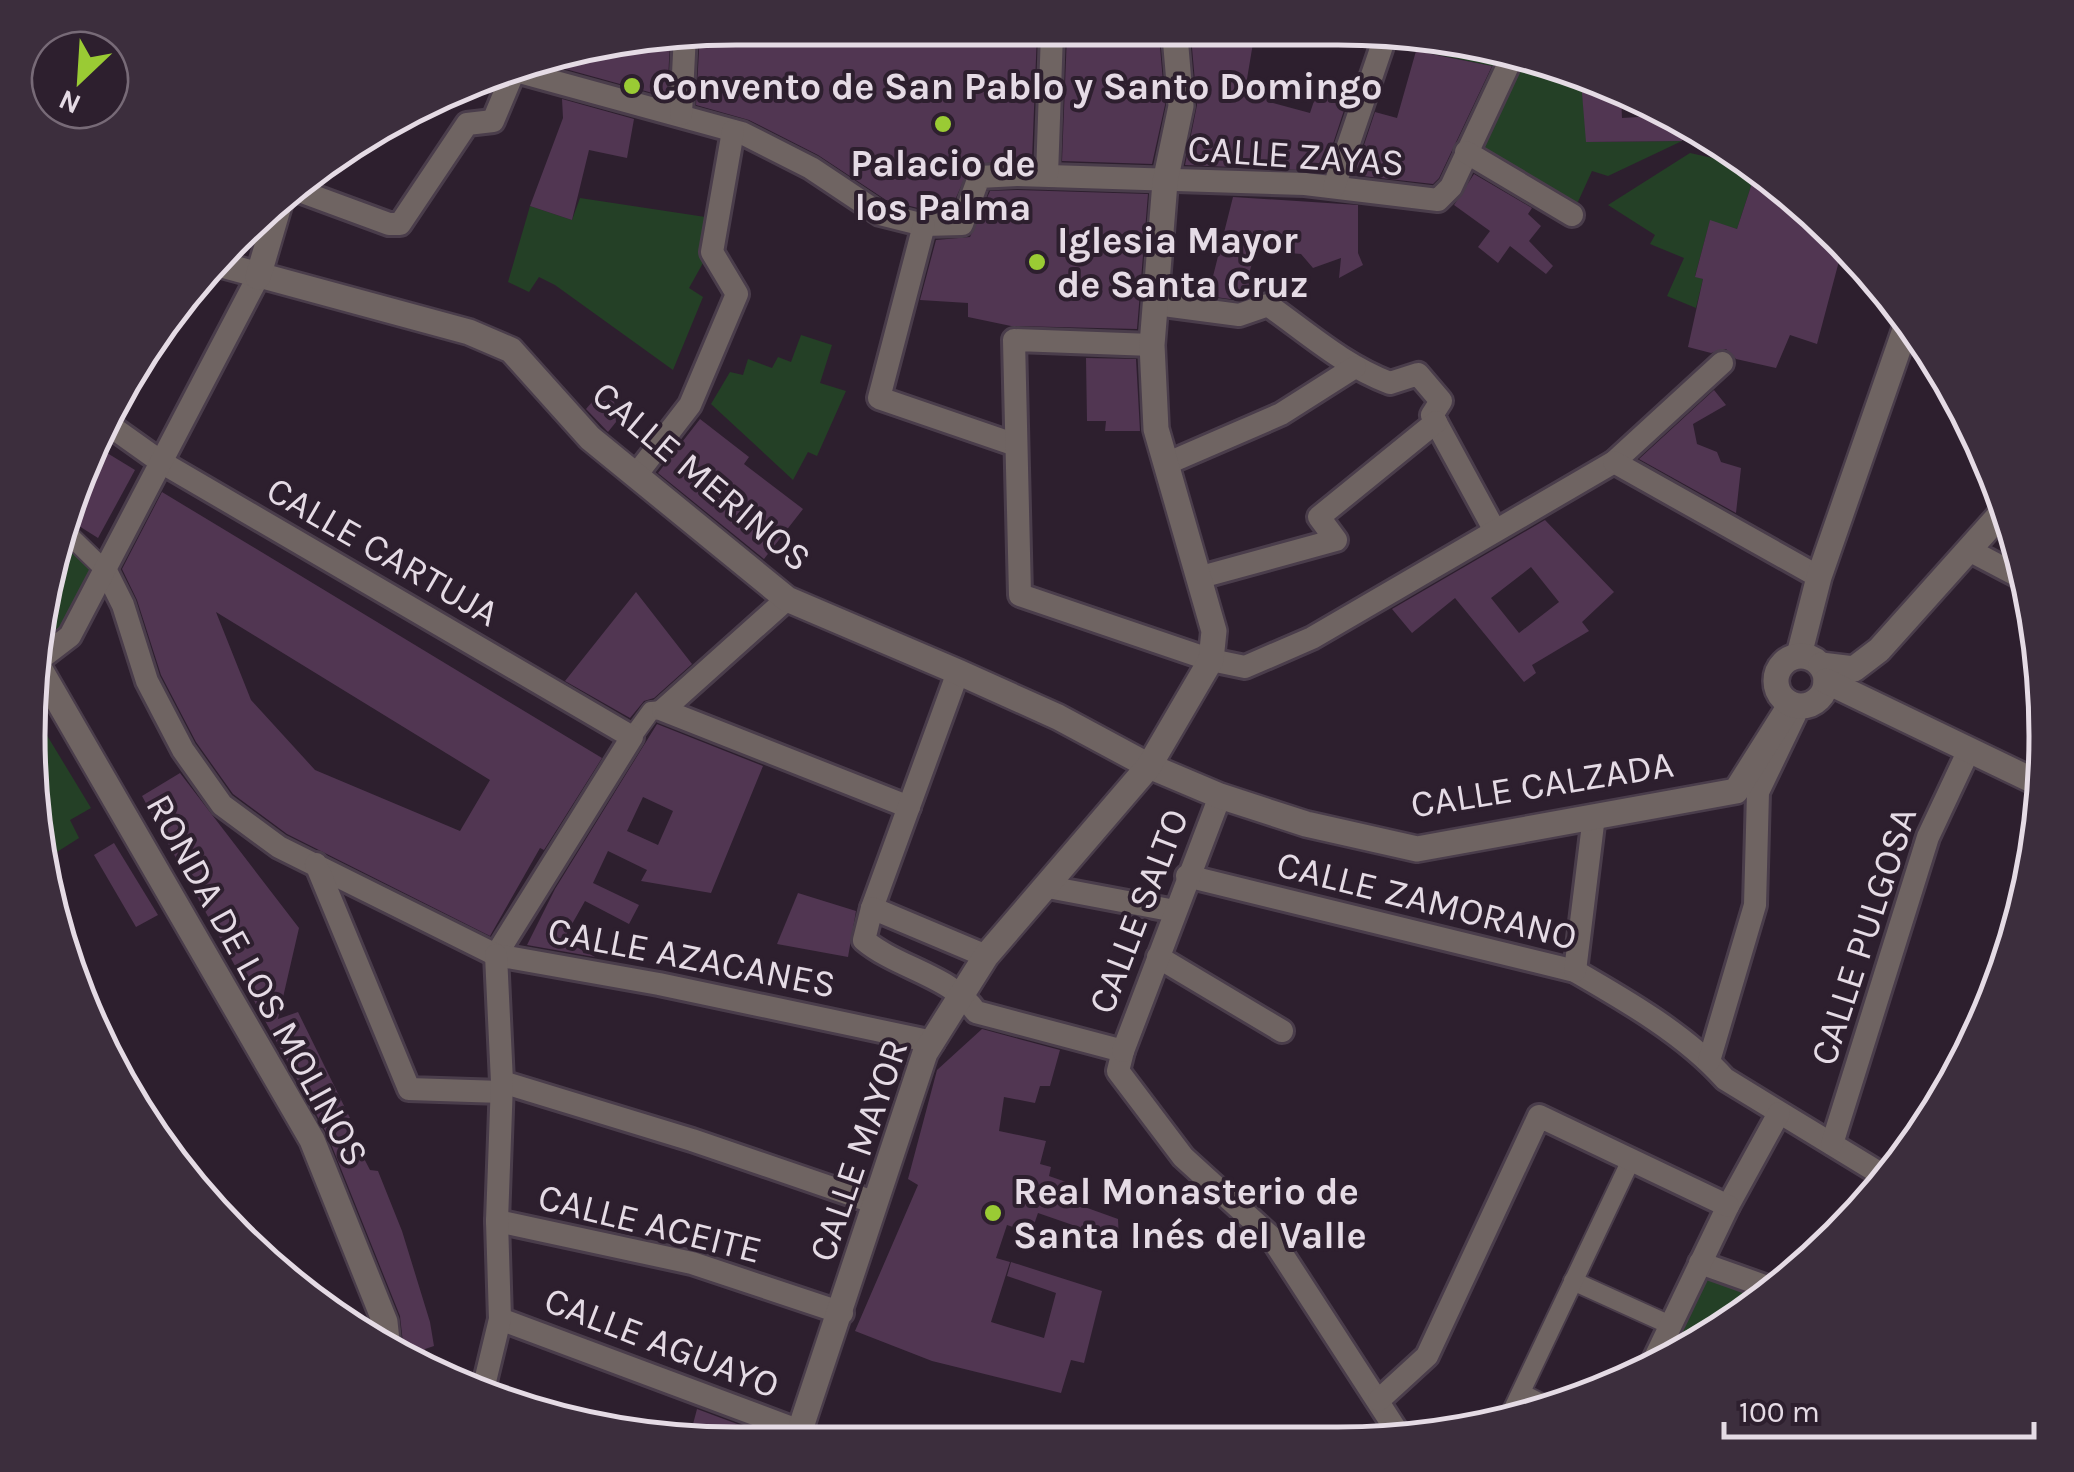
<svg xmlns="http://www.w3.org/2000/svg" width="2074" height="1472" font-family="Karla,sans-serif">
<rect width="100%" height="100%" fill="#2d1f2e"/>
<g fill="#244026">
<path d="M1433 40 1477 41 1581 81 1587 142 1682 141 1608 176 1592 171 1572 215 1466 152 1506 69 1429 53Z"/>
<path d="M1690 153 1744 165 1755 174 1737 229 1710 221 1695 276 1703 279 1696 308 1667 296 1684 258 1650 244 1655 235 1608 205Z"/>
<path d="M580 198 712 218 703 263 689 288 703 297 673 370 555 285 539 277 529 292 508 282 530 206 572 220Z"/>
<path d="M801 335 832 345 820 383 846 391 817 456 808 452 793 480 711 404 730 372 743 375 748 359 772 368 778 357 791 362Z"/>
<path d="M67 533 106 571 70 636 34 663V643Z"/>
<path d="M34 714 91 808 70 820 79 838 49 857 39 851 34 829Z"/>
<path d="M1700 1263 1774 1288 1655 1362Z"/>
</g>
<g fill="#513652" fill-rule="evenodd">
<path d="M736 28 1037 33 1032 160 971 164 951 209 926 210 886 200 818 155 749 120 696 105 700 32Z"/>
<path d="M1067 34 1159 35 1165 105 1152 164 1062 161Z"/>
<path d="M1191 36 1254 37 1247 79 1277 86 1273 103 1310 113 1318 89 1329 94 1333 83 1351 89 1324 171 1185 165 1197 105Z"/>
<path d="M651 39 670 43 667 97 533 60 552 52Z"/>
<path d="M1416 51 1492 66 1439 178 1433 184 1354 175 1375 112 1397 118Z"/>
<path d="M1581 81 1621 96 1622 118 1673 115 1688 121 1682 141 1586 142Z"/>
<path d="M562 99 634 119 627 158 589 150 572 220 530 206 563 118Z"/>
<path d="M1474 174 1532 208 1528 214 1541 226 1529 241 1553 266 1546 274 1510 246 1498 263 1478 247 1490 231 1454 205Z"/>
<path d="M1755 174 1795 207 1792 215 1812 221 1843 246 1817 344 1790 335 1776 368 1736 359 1726 349 1711 353 1688 347 1703 279 1695 277 1710 220 1737 229Z"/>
<path d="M1017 190 1148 194 1137 329 1011 326 968 317V303L920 300 936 240 970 237 990 191Z"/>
<path d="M1233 197 1358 205V253L1363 265 1339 278 1341 258 1313 268 1301 254 1256 250 1248 277 1250 295 1237 300 1208 296Z"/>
<path d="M1086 358 1136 359 1140 431H1105L1106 421H1087Z"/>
<path d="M1714 390 1726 405 1693 424 1697 444 1717 452 1721 462 1741 468 1736 513 1639 459Z"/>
<path d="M614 400 616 422 608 432 586 409 592 402Z"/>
<path d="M700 419 749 457 744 464 803 509 764 559 658 473Z"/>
<path d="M94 445 135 470 98 538 71 521Z"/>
<path d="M162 492 602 758 544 850 540 848 490 936 287 834 233 794 196 742 161 675 137 600 122 569ZM216 612 490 780 460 831 315 770 251 700Z"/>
<path d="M1545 520 1614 592 1582 622 1589 631 1532 665 1536 673 1524 682 1455 598 1412 633 1392 609ZM1531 567 1559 602 1519 633 1491 598Z"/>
<path d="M636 592 692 664 654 698 644 701 630 718 565 681Z"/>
<path d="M657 724 763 766 711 893 641 881 647 870 608 851 593 883 639 905 629 924 585 901 563 940 595 957 527 945 555 889ZM643 797 673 811 658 845 627 831Z"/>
<path d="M180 773 299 928 278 1019 298 1012 350 1118 344 1120 370 1170 378 1171 402 1231 430 1322 434 1346 425 1349 431 1375 405 1361 400 1316 327 1134 142 796Z"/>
<path d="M114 843 158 915 136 927 94 855Z"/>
<path d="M798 893 856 911 848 957 777 944Z"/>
<path d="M982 1029 1060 1050 1050 1086H1040L1035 1103 1004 1097 999 1131 1046 1141 1040 1164 1051 1167 1049 1176 1083 1188 1079 1205 1118 1219 1119 1241 1038 1213 1031 1233 1007 1225 996 1258 1010 1262 991 1322 1044 1338 1056 1293 1007 1276 1011 1262 1102 1291 1084 1363 1071 1360 1061 1393 932 1361 855 1331 918 1185 908 1179 937 1070Z"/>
<path d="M697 1409 780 1440V1442L688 1443Z"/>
</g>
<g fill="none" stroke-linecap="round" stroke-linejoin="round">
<defs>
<g id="pedestrian">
<path d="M67 533 106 571"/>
<path d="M632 737 651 711 663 710"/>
<path d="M1573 1281 1670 1325"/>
<path d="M1521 1393 1549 1407"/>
<path d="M1509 1417 1631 1160"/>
</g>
<g id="minor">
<path d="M512 70 742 133 811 168 880 214 924 225 962 224 979 177 1017 175 1305 184 1438 200 1451 187 1513 55"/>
<path d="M681 114 685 34"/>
<path d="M1466 152 1572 215"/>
<path d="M1047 175 1052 33"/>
<path d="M1334 187 1384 40"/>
<path d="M294 189 389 224H400L467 124 493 121 514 71"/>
<path d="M924 225 879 398 1016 445"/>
<path d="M1156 304 1239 315 1268 305C1309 334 1343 365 1390 383L1418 374 1441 401 1432 415 1494 529"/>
<path d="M1152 345 1014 340 1020 595 1211 660 1245 667 1312 638 1614 462 1722 363"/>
<path d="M102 420 161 462 632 737 496 955"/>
<path d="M1614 462 1819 577"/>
<path d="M1168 463 1281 414 1355 367"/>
<path d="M636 475 690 405 737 294 712 252 733 131"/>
<path d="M1969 550 2026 580"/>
<path d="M106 571 123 605 147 681 183 750 222 805 279 847 496 955 659 984 933 1042"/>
<path d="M1201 577 1336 540 1319 517 1436 422"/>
<path d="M787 599 663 710 909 807"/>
<path d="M36 662 70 636 258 277"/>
<path d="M316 864 409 1089 502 1092"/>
<path d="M1187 876 1575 971C1627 1001 1686 1035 1725 1079L1889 1179"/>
<path d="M1048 887 1175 911"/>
<path d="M872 908 958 672"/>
<path d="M986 956 872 908 864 940C897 968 952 976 976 1012L1123 1051 1118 1071 1183 1157 1271 1237 1402 1439"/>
<path d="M1158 957 1282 1031"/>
<path d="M1575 971 1594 816"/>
<path d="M1123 1051 1220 796"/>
<path d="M1709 1061 1755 905 1758 792 1795 715"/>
<path d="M502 1082 692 1140 876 1203"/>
<path d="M1832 1144 1928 837 1968 752"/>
<path d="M497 1221 692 1263 842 1313"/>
<path d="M1700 1263 1773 1289"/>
<path d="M500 1319 800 1431"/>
<path d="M1652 1364 1728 1206 1779 1113"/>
<path d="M482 1394 500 1319 497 1221 502 1082 496 955"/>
<path d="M1379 1400 1427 1356 1539 1116 1728 1206"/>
</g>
<g id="tertiary">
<path d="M211 262 469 332 511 350 590 438 787 599 958 672 1058 717 1149 766 1220 796 1306 824 1417 849 1736 791 1791 704"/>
<path d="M258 277 280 202"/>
<path d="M1799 655 1819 577 1908 321"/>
<circle cx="1801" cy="681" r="25"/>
<path d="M34 659 312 1140 385 1322 388 1350"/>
<path d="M1821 665 1854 669 1879 650 2008 506"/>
<path d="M1826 681 2044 786"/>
<path d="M796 1442 925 1053 986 956 1149 766 1211 660 1214 631 1156 429 1152 345 1165 182 1181 106 1175 36"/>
</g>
</defs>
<use href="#pedestrian" stroke="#4a3d4b" stroke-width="22"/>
<use href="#minor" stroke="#4a3d4b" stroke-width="28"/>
<use href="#tertiary" stroke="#4a3d4b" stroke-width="30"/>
<use href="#pedestrian" stroke="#6f6462" stroke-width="18"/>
<use href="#minor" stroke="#6f6462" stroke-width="22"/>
<use href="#tertiary" stroke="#6f6462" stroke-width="25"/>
</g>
<g fill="#9acb34" stroke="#2d1f2e" stroke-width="4">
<circle cx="632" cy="86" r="10"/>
<circle cx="943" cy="124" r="10"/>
<circle cx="1037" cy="262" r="10"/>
<circle cx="993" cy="1213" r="10"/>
</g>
<g text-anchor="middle" stroke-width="8" stroke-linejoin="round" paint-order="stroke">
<g font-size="38" font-weight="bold" fill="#e5dbe5" stroke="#2d1f2e" text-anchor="start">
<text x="652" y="99">Convento de San Pablo y Santo Domingo</text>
<text x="943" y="176" text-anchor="middle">Palacio de<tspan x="943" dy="44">los Palma</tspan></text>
<text x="1057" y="253">Iglesia Mayor<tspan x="1057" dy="44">de Santa Cruz</tspan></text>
<text x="1013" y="1204">Real Monasterio de<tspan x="1013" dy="44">Santa Inés del Valle</tspan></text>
</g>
<g font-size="38" fill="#e5dbe5" stroke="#2d1f2e">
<text transform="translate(1296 155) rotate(4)" y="13">CALLE ZAYAS</text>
<text transform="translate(702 476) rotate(40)" y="13">CALLE MERINOS</text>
<text transform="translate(383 551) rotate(30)" y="13">CALLE CARTUJA</text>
<text transform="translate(1542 784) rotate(-9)" y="13">CALLE CALZADA</text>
<text transform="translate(1427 900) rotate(14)" y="13">CALLE ZAMORANO</text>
<text transform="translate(1138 911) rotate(-69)" y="13">CALLE SALTO</text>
<text transform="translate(1863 936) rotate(-72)" y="13">CALLE PULGOSA</text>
<text transform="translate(692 957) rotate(11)" y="13">CALLE AZACANES</text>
<text transform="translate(258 980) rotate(61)" y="13">RONDA DE LOS MOLINOS</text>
<text transform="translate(858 1150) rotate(-71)" y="13">CALLE MAYOR</text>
<text transform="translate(650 1223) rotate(14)" y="13">CALLE ACEITE</text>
<text transform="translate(662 1342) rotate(21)" y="13">CALLE AGUAYO</text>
</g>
</g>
<path d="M0 0H2074V1472H0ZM736 45H1338A691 691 0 0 1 2029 736V736A691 691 0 0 1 1338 1427H736A691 691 0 0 1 45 736V736A691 691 0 0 1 736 45Z" fill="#3c2e3d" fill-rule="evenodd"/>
<path fill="none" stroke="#e5dbe5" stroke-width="5" d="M736 45H1338A691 691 0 0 1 2029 736V736A691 691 0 0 1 1338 1427H736A691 691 0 0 1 45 736V736A691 691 0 0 1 736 45Z"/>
<g transform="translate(80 80) rotate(205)"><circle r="48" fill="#2d1f2e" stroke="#776a77" stroke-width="2.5"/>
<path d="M0-8L18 38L0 25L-18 38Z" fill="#9acb34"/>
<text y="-15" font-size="28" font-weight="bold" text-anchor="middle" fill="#e5dbe5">N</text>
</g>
<path d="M1724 1422v15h310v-15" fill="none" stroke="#e5dbe5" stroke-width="5"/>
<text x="1739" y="1422" font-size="30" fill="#e5dbe5" stroke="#2d1f2e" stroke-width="8" paint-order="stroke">100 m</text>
</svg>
